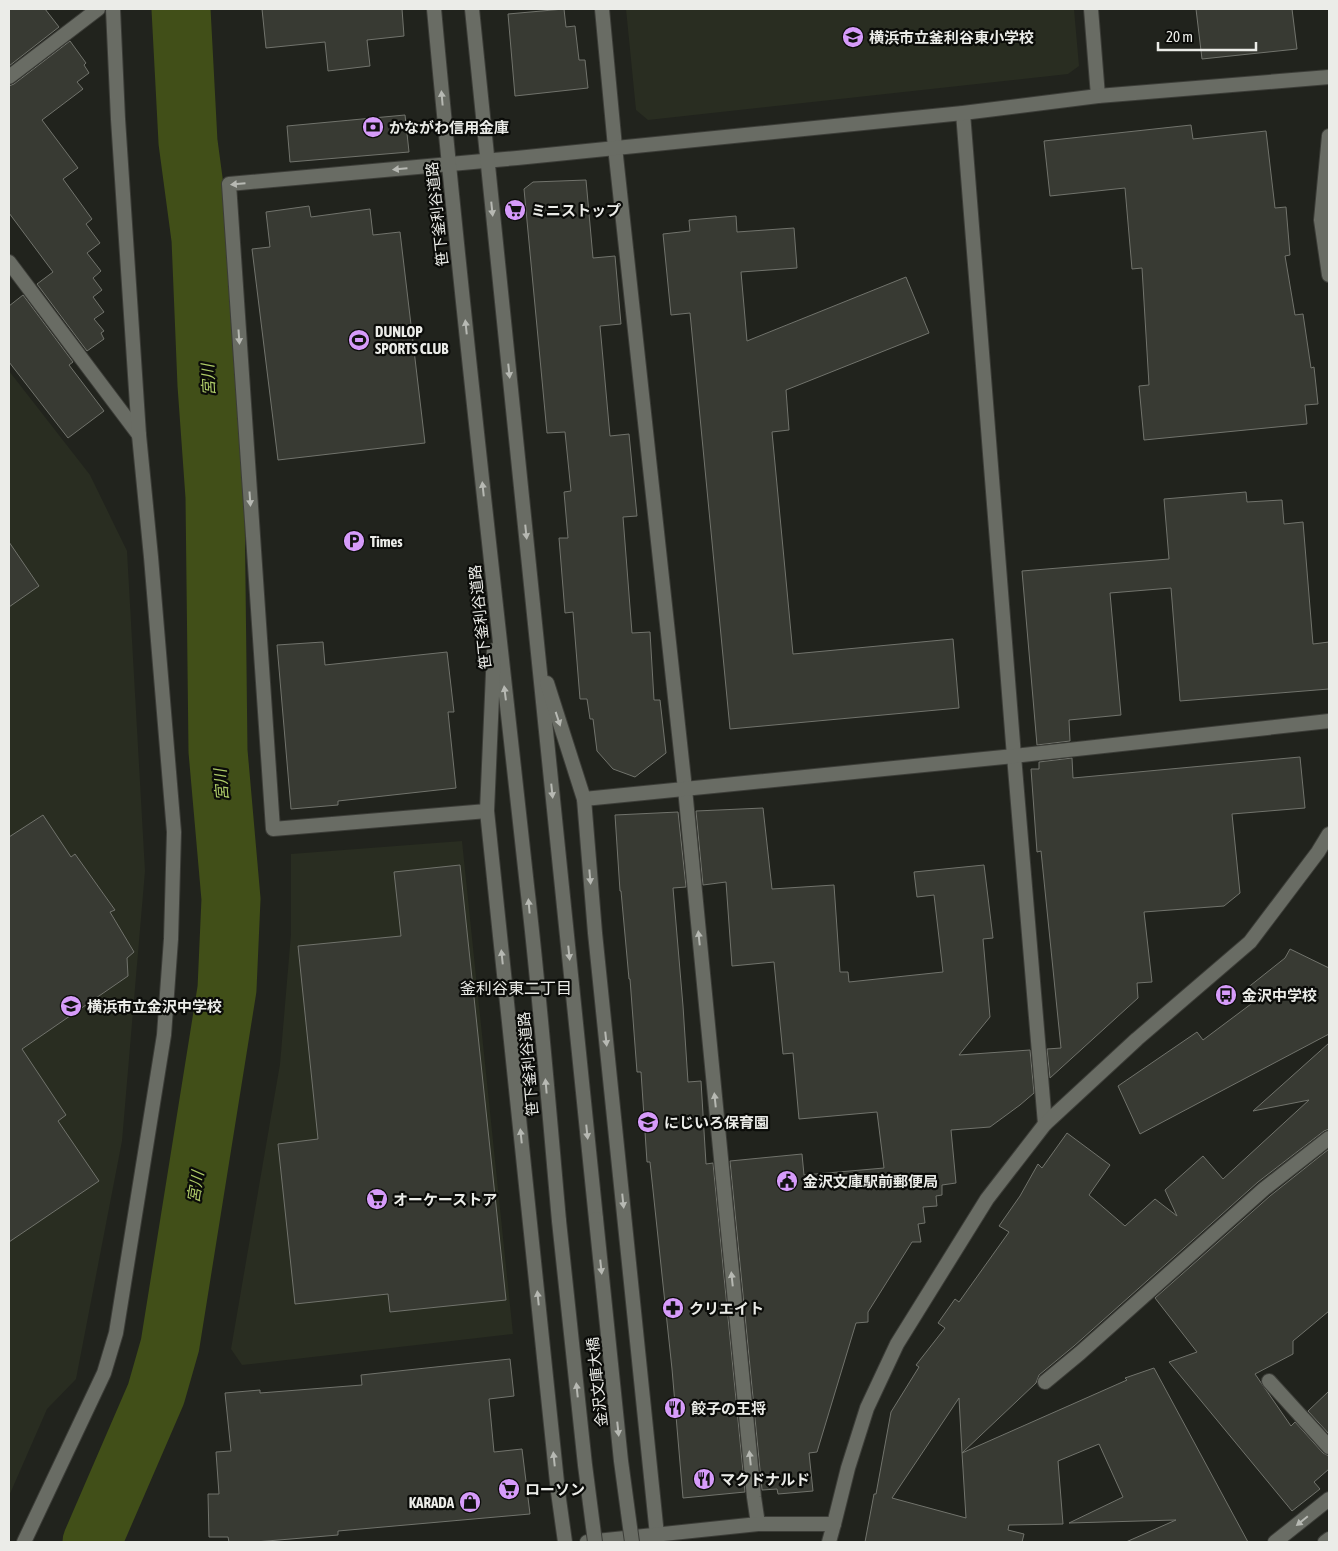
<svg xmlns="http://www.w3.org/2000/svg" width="1338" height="1551" viewBox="0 0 1338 1551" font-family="'Asap Condensed','Noto Sans JP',sans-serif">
<rect width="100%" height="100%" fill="#21231d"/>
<g fill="#292d21">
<path d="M626,9H1074L1079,66L1068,74L648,120L636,110Z"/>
<path d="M9,371L90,475L127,551L145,871L122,1141L76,1379L47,1409L9,1496Z"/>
<path d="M462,841L513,1334L242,1365L231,1349L280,1064L291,934V854Z"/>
</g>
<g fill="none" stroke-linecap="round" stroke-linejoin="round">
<path stroke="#414f18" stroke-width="59" d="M92,1542L156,1394L170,1345L227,989L231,899L218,751L215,497L207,385L201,239L188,142L181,9"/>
</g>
<g fill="#383a33" stroke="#71736c">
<path d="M9,9H45L59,27L9,66Z"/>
<path d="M262,9H402L404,36L367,40L370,66L328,71L325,42L266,48Z"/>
<path d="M564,9L566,27L575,26L579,60H585L588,88L515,96L508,14Z"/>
<path d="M1196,9H1292L1297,49L1202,59Z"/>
<path d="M70,41L86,63L84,65L89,73L77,82L83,89L42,120L78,168L63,179L92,219L86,224L100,243L87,253L101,271L93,278L102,290L93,297L104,312L94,319L104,331L101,333L104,339L87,351L37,284L53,272L9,213V86L14,84Z"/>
<path d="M405,115L409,152L290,162L287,126Z"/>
<path d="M1191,125L1193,139L1266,131L1275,208L1286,207L1290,255L1285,256L1295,315L1303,314L1311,368L1314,367L1318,404L1305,405L1307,424L1144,440L1139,386L1149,385L1142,268L1132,269L1125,188L1050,196L1044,141Z"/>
<path d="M586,180L593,258L615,256L621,324L600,326L610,436L629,434L637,516L623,517L632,633L650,632L654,700H660L666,753L635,777L613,769L597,751L593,719H590L587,699H580L573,612L565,613L559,538H568L564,492L571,491L565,432L547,433L524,189L533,182Z"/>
<path d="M309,206L311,217L370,209L373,235L400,232L425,443L278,460L252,249L270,247L266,212Z"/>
<path d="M736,216L737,232L794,228L797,268L741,272L747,341L906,277L929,333L786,390L789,430L772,432L793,654L953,639L959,708L730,729L690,313L671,315L663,234L690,231L689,220Z"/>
<path d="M23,295L73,362L69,365L104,411L68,438L9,362V306Z"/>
<path d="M1246,492L1247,502L1282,500L1284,524L1303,522L1313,644L1329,642V689L1180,701L1171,588L1110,593L1121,715L1069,720L1070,741L1037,745L1022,571L1169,559L1164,499Z"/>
<path d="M9,542L39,586L9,607Z"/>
<path d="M323,642L325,665L447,652L454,712H448L456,788L338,801V805L291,809L277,645Z"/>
<path d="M1300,757L1305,808L1232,814L1240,893L1224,906L1144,912L1152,982L1137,983L1138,998L1050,1078L1047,1049L1061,1048L1041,851L1037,852L1031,769H1039V762L1072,758L1073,778Z"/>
<path d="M763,808L772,889L834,885L840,972H848L849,982L943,972L934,895L917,897L914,872L984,865L993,938L983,939L990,1017L959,1055L1030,1050L1034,1093L1020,1105L990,1127L951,1130L956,1183L942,1185V1195L936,1196L937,1206L923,1207L925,1223L918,1224L921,1242H912L868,1312V1322L856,1323L817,1452L809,1453L813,1491L778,1494L777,1489L762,1490L730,1161L802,1154L804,1175L884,1168L877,1112L799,1119L793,1053L783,1054L774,962L732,966L726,882L703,885L696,811Z"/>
<path d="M678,812L686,887L673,888L683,1006L688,1082L701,1081L706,1164L713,1163L745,1492L683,1498L672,1369L650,1162H647L641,1072H637L630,979H629L621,891H620L615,815Z"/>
<path d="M43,815L71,857L75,854L115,910L110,912L134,952L127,958L128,976L22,1049L66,1115L58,1121L99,1181L9,1242V837Z"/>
<path d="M460,865L506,1300L390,1312L388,1294L295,1304L278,1144L318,1139L298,946L401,936L394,872Z"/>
<path d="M1290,949L1329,968V1034L1140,1134L1118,1086L1197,1032L1203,1040L1255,1001L1246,989L1285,958Z"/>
<path d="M1329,1043V1129L1324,1131L1258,1182L1074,1346L1039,1375L1036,1383L962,1453L959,1398L892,1498L966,1518L962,1453L1127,1380L1125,1378L1154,1368L1248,1542H1126L1176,1520L1069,1523L1123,1497L1099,1444L1058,1461L1063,1524L1009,1525L1008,1530L1024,1534L1022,1542H865L874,1494H876L891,1412L919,1367L916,1365L945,1328L938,1323L955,1299L959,1302L1009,1232L999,1226L1020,1196L1038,1164L1042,1168L1067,1133L1110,1165L1089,1195L1125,1226L1155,1199L1177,1216L1165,1190L1203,1156L1223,1179L1309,1100L1253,1111Z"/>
<path d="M1329,1149V1311L1293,1341V1354L1255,1374L1291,1426L1295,1422L1323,1453L1329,1456V1469L1314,1482L1320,1489L1292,1511L1169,1362L1197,1352L1155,1298L1270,1196Z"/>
<path d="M510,1359L514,1396L489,1399L494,1452L522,1449L530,1514L338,1531V1535L255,1542H229L228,1537H209L208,1494H219L216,1452L231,1451L225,1393L260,1390V1393L362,1385L361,1375Z"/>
<path d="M1329,1391V1434L1308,1411Z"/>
</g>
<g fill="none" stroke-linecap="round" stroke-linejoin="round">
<g stroke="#3c3d38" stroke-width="16">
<path id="pedestrian" d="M1325,1542L1329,1539"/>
</g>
<g stroke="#3c3d38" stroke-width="16">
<g id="minor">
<path d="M602,9L615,147L685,789L754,1497L758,1524"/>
<path d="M1091,9L1098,96"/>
<path d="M9,77L98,9"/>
<path d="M963,113L1014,756L1045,1124"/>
<path d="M9,262L139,435"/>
<path d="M584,799L1014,756L1329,721"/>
<path d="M487,811L273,829L229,184L517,158L963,113L1098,96L1329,77"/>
<path d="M1269,1381L1329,1447"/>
<path d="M1045,1382L1080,1353L1264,1189L1329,1138"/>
<path d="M829,1542L834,1524"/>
<path d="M1275,1542L1329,1499"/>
</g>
</g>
<g stroke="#3c3d38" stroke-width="16">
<g id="tertiary">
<path d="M434,9C461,302 495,594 527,886C540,997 549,1109 559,1221"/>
<path d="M472,9L596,1219"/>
<path d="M1329,136L1321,220L1329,275"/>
<path d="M494,650L487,811L558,1492L565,1542"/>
<path d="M547,683L584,799L595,933L657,1535"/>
<path d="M24,1542L104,1373L116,1333L164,1035L171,939L174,832L151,557L139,435L118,119L113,9"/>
<path d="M587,1542L758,1524H834L848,1468L867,1408L897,1344L987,1199L1045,1124L1137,1039L1250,942L1318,852L1329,834"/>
</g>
</g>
<use href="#pedestrian" stroke="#696c64" stroke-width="14"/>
<use href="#minor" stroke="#696c64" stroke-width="14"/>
<use href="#tertiary" stroke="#696c64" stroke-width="14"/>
<g stroke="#3c3d38" stroke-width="16" stroke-linecap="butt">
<g id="tertiary-bridge">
<path d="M596,1219L621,1461L632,1542"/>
<path d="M559,1221L585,1465L595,1542"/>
</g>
</g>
<use href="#tertiary-bridge" stroke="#696c64" stroke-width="14"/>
</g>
<defs><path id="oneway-solid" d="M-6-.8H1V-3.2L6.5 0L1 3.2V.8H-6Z" transform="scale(1.25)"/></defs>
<g fill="#b7b9b3">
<use href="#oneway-solid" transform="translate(442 98) rotate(-95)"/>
<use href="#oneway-solid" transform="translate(400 169) rotate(175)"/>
<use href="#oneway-solid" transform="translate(238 184) rotate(175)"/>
<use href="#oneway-solid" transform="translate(492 209) rotate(84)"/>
<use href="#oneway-solid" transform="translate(466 327) rotate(-96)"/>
<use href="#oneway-solid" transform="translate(239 337) rotate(86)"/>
<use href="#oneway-solid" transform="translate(509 371) rotate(84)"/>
<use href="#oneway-solid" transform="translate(483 489) rotate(-96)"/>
<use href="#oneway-solid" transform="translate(250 499) rotate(86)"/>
<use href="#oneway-solid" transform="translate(526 532) rotate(84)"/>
<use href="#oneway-solid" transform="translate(505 693) rotate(-97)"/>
<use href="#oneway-solid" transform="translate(558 719) rotate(72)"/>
<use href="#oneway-solid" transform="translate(552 791) rotate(84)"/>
<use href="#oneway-solid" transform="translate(590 877) rotate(85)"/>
<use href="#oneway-solid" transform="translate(529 906) rotate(-95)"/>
<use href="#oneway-solid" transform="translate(699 938) rotate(-96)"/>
<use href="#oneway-solid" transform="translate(569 953) rotate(84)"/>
<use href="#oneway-solid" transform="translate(502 957) rotate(-96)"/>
<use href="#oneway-solid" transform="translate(606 1039) rotate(84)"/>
<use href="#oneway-solid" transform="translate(546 1086) rotate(-95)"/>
<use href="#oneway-solid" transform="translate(715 1100) rotate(-96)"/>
<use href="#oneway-solid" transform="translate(587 1132) rotate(84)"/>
<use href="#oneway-solid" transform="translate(521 1136) rotate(-96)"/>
<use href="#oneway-solid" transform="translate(623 1201) rotate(84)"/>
<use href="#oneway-solid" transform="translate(601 1267) rotate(84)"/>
<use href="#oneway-solid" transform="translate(732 1279) rotate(-96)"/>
<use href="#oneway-solid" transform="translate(538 1298) rotate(-96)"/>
<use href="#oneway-solid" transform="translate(577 1390) rotate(-96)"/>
<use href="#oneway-solid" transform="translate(618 1429) rotate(84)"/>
<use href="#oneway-solid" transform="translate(750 1458) rotate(-96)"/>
<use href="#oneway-solid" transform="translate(554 1459) rotate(-96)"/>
<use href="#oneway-solid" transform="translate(1302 1521) rotate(141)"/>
</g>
<defs>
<g id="school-disc" transform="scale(1.125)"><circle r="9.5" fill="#d69bfa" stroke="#0b0c09"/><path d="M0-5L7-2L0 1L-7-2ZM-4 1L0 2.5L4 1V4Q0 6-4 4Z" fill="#111"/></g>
<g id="bank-disc" transform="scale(1.125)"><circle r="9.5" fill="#d69bfa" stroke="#0b0c09"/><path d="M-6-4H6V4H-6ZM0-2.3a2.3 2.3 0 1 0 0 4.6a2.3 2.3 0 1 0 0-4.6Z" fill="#111"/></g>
<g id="supermarket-disc" transform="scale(1.125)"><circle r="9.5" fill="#d69bfa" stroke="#0b0c09"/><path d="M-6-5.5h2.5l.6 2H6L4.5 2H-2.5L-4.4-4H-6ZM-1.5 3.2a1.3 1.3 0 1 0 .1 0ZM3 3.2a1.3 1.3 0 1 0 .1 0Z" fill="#111"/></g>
<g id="stadium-disc" transform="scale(1.125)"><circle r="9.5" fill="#d69bfa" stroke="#0b0c09"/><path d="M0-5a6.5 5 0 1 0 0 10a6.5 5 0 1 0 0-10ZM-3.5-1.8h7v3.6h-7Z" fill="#111"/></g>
<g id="parking-disc" transform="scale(1.125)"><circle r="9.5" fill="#d69bfa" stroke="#0b0c09"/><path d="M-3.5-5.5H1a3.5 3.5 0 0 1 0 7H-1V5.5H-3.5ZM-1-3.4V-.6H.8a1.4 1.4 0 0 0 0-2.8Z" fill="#111"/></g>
<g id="bus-disc" transform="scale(1.125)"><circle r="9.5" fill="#d69bfa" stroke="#0b0c09"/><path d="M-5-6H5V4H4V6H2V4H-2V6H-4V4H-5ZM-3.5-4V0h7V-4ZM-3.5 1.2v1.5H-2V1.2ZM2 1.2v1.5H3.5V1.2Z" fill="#111"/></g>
<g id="civic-disc" transform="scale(1.125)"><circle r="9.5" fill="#d69bfa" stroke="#0b0c09"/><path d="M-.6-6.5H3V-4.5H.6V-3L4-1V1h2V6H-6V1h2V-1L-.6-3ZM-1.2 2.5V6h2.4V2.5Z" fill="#111"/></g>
<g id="pharmacy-disc" transform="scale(1.125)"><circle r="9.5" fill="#d69bfa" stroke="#0b0c09"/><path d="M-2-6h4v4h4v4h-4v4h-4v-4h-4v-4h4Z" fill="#111"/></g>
<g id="restaurant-disc" transform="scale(1.125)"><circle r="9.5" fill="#d69bfa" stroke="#0b0c09"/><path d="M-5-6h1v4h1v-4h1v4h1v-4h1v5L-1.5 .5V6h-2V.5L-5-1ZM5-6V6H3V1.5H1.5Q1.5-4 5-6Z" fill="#111"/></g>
<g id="shop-disc" transform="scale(1.125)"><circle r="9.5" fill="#d69bfa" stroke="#0b0c09"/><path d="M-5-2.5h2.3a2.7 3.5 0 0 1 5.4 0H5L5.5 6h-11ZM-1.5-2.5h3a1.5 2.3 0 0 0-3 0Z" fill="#111"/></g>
</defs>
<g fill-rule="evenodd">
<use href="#school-disc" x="853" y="37"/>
<use href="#bank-disc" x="373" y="127"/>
<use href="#supermarket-disc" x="515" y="210"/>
<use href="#stadium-disc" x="359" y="340"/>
<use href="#parking-disc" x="354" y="541"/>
<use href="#bus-disc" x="1226" y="995"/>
<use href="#school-disc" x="71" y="1006"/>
<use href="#school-disc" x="648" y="1122"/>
<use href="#civic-disc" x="787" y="1181"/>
<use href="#supermarket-disc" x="377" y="1199"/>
<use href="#pharmacy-disc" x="673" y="1308"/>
<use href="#restaurant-disc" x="675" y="1408"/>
<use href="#restaurant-disc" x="704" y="1479"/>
<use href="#supermarket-disc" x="509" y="1489"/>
<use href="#shop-disc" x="470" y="1502"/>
</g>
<g text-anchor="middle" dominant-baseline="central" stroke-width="4.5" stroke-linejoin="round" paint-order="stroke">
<g font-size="15" font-weight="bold" fill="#ebece8" stroke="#0b0c09" text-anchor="start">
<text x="869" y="37">横浜市立釜利谷東小学校</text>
<text x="389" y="127">かながわ信用金庫</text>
<text x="531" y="210">ミニストップ</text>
<text x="375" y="331">DUNLOP<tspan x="375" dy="17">SPORTS CLUB</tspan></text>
<text x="370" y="541">Times</text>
<text x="1242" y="995">金沢中学校</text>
<text x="87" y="1006">横浜市立金沢中学校</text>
<text x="664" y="1122">にじいろ保育園</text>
<text x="803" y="1181">金沢文庫駅前郵便局</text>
<text x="393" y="1199">オーケーストア</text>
<text x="689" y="1308">クリエイト</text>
<text x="691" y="1408">餃子の王将</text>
<text x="720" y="1479">マクドナルド</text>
<text x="525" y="1489">ローソン</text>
<text x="454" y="1502" text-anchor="end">KARADA</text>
</g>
<g font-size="15" fill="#ebece8" stroke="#0b0c09">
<text transform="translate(437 214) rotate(-96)">笹下釜利谷道路</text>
<text transform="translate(480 617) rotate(-96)">笹下釜利谷道路</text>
<text transform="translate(528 1064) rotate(-95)">笹下釜利谷道路</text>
<text transform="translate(597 1382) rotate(-96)">金沢文庫大橋</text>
</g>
<g font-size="16" font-style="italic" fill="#afcc68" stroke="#0b0c09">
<text transform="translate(208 380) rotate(-93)">宮川</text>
<text transform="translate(221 785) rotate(-95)">宮川</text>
<text transform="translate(195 1187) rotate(-81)">宮川</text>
</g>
<g font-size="16" fill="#ebece8" stroke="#0b0c09">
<text x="516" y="988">釜利谷東二丁目</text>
</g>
</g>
<rect width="1338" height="1551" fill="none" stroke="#ebece8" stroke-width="20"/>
<path d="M1158 42v8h98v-8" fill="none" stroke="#ebece8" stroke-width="2.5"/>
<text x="1166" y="42" font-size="15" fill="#ebece8" stroke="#0b0c09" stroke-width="4" paint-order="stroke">20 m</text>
</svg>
